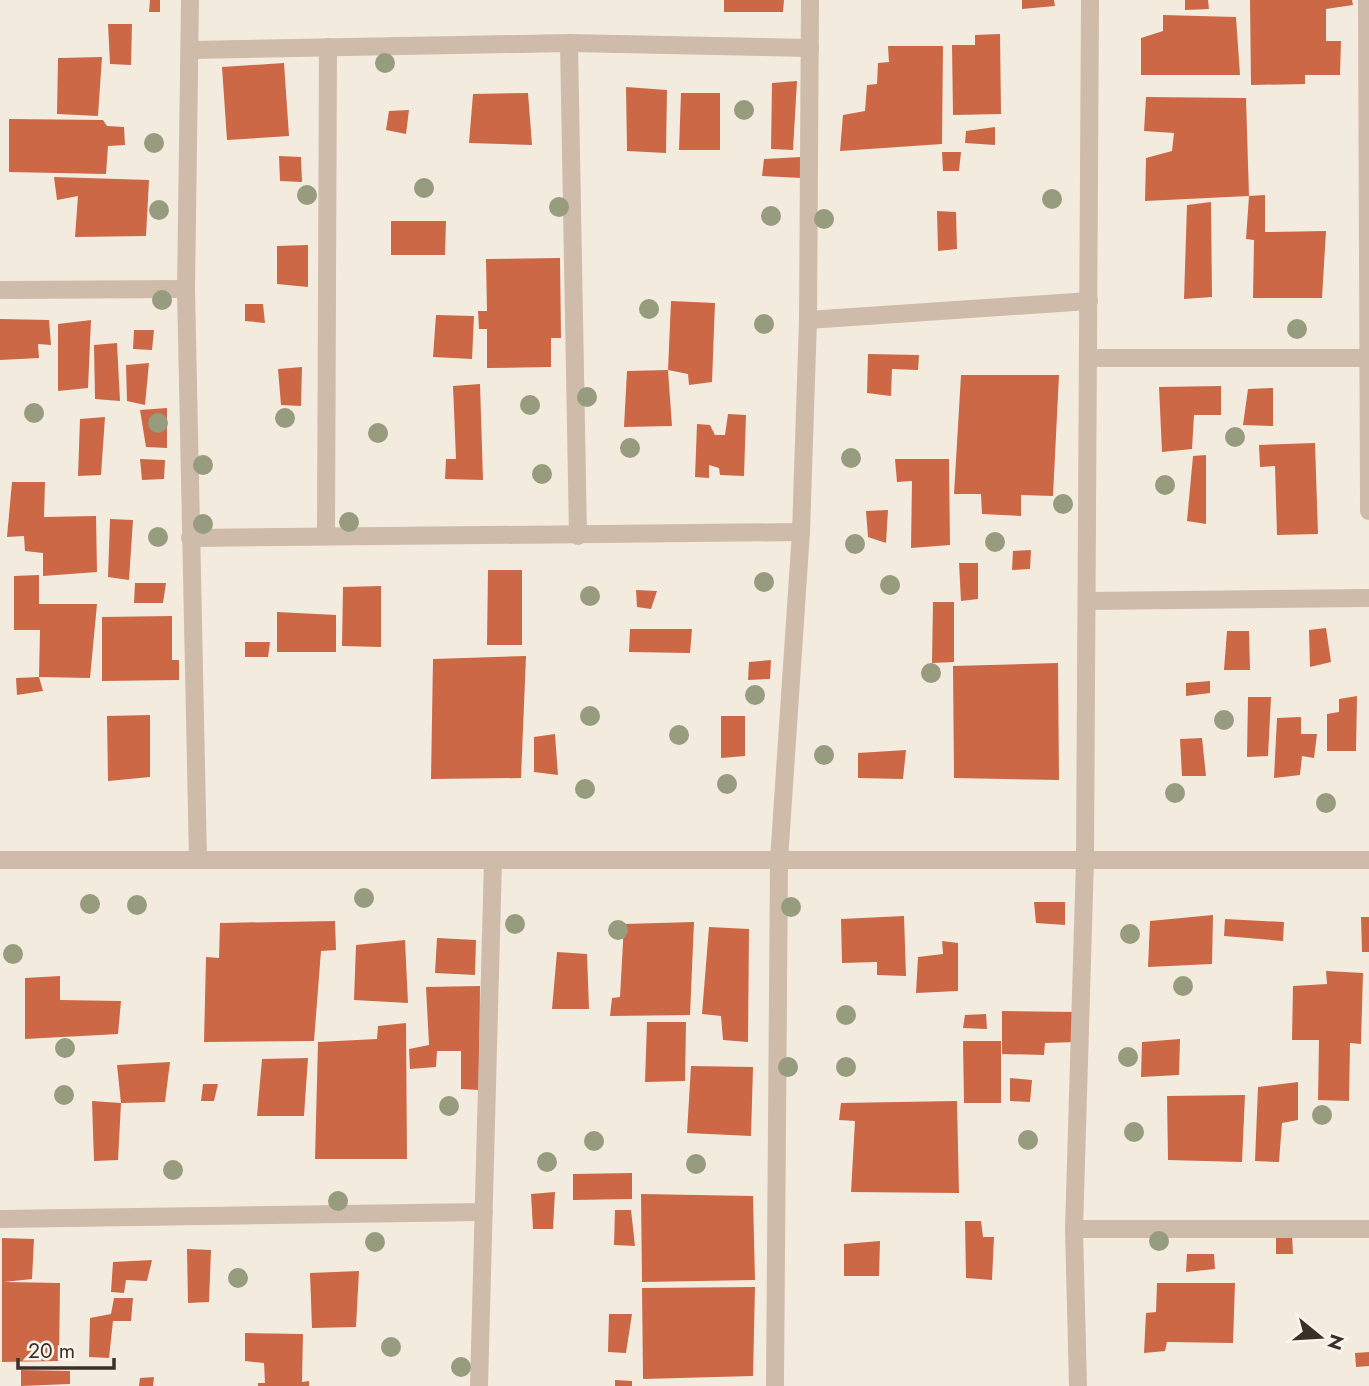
<svg xmlns="http://www.w3.org/2000/svg" width="1369" height="1386" viewBox="0 0 1369 1386" font-family="Jost,sans-serif">
<rect width="100%" height="100%" fill="#f4ebdf"/>
<g fill="#cc6846">
<path d="M150,0H160V12H149Z"/>
<path d="M724,0H784L783,12H724Z"/>
<path d="M1022,0H1054L1055,6L1022,9Z"/>
<path d="M1185,0H1208L1209,9L1185,10Z"/>
<path d="M1250,0H1352L1353,5L1326,9V41H1341L1340,75H1305V84L1251,85Z"/>
<path d="M1163,15L1236,17L1240,75H1141V38L1163,31Z"/>
<path d="M108,24H132L131,65L110,64Z"/>
<path d="M1000,34L1001,114L953,115L952,45H975V35Z"/>
<path d="M888,46H943L942,144L840,151L843,115L865,111L867,85L877,84L878,63L889,62Z"/>
<path d="M102,57L98,116L57,114L58,58Z"/>
<path d="M284,63L289,136L227,140L222,67Z"/>
<path d="M797,81L793,150L771,149L772,83Z"/>
<path d="M626,87L667,90L666,153L627,151Z"/>
<path d="M528,93L532,145L469,143L473,94Z"/>
<path d="M681,93H720V150H679Z"/>
<path d="M1146,97L1246,98L1249,196L1145,201L1146,158L1172,151L1174,133L1144,131Z"/>
<path d="M409,110L406,134L386,130L389,111Z"/>
<path d="M9,119L103,120L107,126L124,127L125,145L108,146L106,174L9,172Z"/>
<path d="M995,127V145L965,143L966,131Z"/>
<path d="M942,152H961L959,171H943Z"/>
<path d="M279,156L301,157L302,182L280,181Z"/>
<path d="M801,157V178L762,176L764,159Z"/>
<path d="M54,177L149,180L146,236L75,237L78,196L57,200Z"/>
<path d="M1265,195V232L1326,231L1322,298H1253L1254,240L1246,239L1249,196Z"/>
<path d="M1211,202L1212,297L1184,299L1187,205Z"/>
<path d="M937,211L956,212L957,249L938,251Z"/>
<path d="M391,221H446L445,255H391Z"/>
<path d="M308,245V287L277,284V246Z"/>
<path d="M560,258L561,338H551V367L487,368V329H479L478,311H487L486,259Z"/>
<path d="M671,301L715,303L712,382L689,385L688,374L668,370L672,426L624,427L627,371L668,370Z"/>
<path d="M245,304H263L265,323L245,321Z"/>
<path d="M436,315L474,316L472,359L433,357Z"/>
<path d="M0,319L49,320L51,345L38,344L39,358L0,360Z"/>
<path d="M91,320L88,388L58,391V324Z"/>
<path d="M134,330H154L152,350L133,349Z"/>
<path d="M117,343L120,401L95,399L94,345Z"/>
<path d="M868,354L919,355L918,370L892,369L891,396L867,393Z"/>
<path d="M149,363L145,405L127,401L126,365Z"/>
<path d="M302,367L301,406L281,405L278,369Z"/>
<path d="M961,375H1059L1053,496L1021,495V516L982,514L981,494H954Z"/>
<path d="M480,384L483,480L445,479L446,459H456L453,386Z"/>
<path d="M1221,386V415H1194L1192,449L1162,452L1159,387Z"/>
<path d="M1273,388V426L1243,425L1248,389Z"/>
<path d="M167,408V448L146,447L140,410Z"/>
<path d="M728,414L746,415L744,476L720,475L719,468L709,465V478L695,477L697,424L710,425L715,435H725Z"/>
<path d="M105,417L101,475L78,476L80,419Z"/>
<path d="M1315,443L1318,534L1277,535L1275,466L1260,467L1259,445Z"/>
<path d="M1206,455V524L1187,521L1193,456Z"/>
<path d="M140,459L165,460L164,479L142,480Z"/>
<path d="M895,459H949L950,545L911,548L912,481L897,482Z"/>
<path d="M12,482H45L44,517L96,516L97,572L43,576V553L25,551L24,536L7,537Z"/>
<path d="M888,510L886,543L868,537L866,511Z"/>
<path d="M110,519L133,520L129,580L108,577Z"/>
<path d="M1031,550L1030,569L1012,570L1013,551Z"/>
<path d="M959,563H978V599L961,601Z"/>
<path d="M488,570H522V645H487Z"/>
<path d="M39,575V604H97L90,678L39,677L40,630H14V576Z"/>
<path d="M135,583H166L163,603H134Z"/>
<path d="M381,586V647L342,646L343,587Z"/>
<path d="M636,590L657,591L651,609L637,607Z"/>
<path d="M933,602H954V662L932,663Z"/>
<path d="M277,612L336,615V652H277Z"/>
<path d="M172,616V660H179V680L102,681V617Z"/>
<path d="M1326,628L1331,662L1310,667L1309,630Z"/>
<path d="M630,629H692L690,653L629,652Z"/>
<path d="M1227,631H1249L1250,670H1224Z"/>
<path d="M245,642H270L268,657H245Z"/>
<path d="M526,656L521,778L431,779L433,659Z"/>
<path d="M771,660L770,679L748,680L749,662Z"/>
<path d="M1058,663L1059,780L954,778L953,666Z"/>
<path d="M39,677L43,691L17,695L16,678Z"/>
<path d="M1210,681V693L1186,696V683Z"/>
<path d="M1357,696L1356,751H1327V714L1339,712V699Z"/>
<path d="M1248,697H1271L1268,756L1247,757Z"/>
<path d="M150,715V777L108,781L107,716Z"/>
<path d="M721,716H745V756L721,758Z"/>
<path d="M1301,717V734H1317L1314,758L1302,756L1300,775L1274,778L1277,718Z"/>
<path d="M555,734L558,775L534,772V737Z"/>
<path d="M1202,738L1206,776H1182L1180,739Z"/>
<path d="M906,750L903,779L858,778V753Z"/>
<path d="M1034,902H1065V925L1036,923Z"/>
<path d="M1213,915L1212,964L1148,967L1150,921Z"/>
<path d="M904,916L906,976L877,975V962L842,963L841,919Z"/>
<path d="M1361,917H1369V952H1362Z"/>
<path d="M1225,919L1284,922L1283,941L1224,936Z"/>
<path d="M335,921L336,950L321,951L314,1041L204,1042L206,957L219,958L220,923Z"/>
<path d="M694,922L690,1015L610,1016L612,998L620,997L624,924Z"/>
<path d="M709,927L749,929L748,1042L723,1040L721,1016L702,1014Z"/>
<path d="M437,938L476,940L475,975L435,973Z"/>
<path d="M405,940L408,1003L354,1000L356,945Z"/>
<path d="M942,941L958,943V991L916,993L918,957L943,954Z"/>
<path d="M557,952L587,954L589,1009H552Z"/>
<path d="M1326,971L1363,973L1361,1044L1350,1043L1349,1101L1318,1100L1319,1040H1292L1293,986L1327,984Z"/>
<path d="M60,976V1000L121,1001L118,1034L25,1039V978Z"/>
<path d="M480,986L479,1090L461,1089V1051H437L436,1067L410,1069L409,1049L429,1045L426,987Z"/>
<path d="M1002,1011L1078,1012L1077,1042L1045,1043L1044,1055L1002,1054Z"/>
<path d="M986,1014L987,1029L963,1028L965,1015Z"/>
<path d="M647,1022H686L685,1081L645,1082Z"/>
<path d="M406,1023L407,1159H315L318,1042L377,1039L378,1026Z"/>
<path d="M1180,1039L1179,1075L1141,1077L1142,1042Z"/>
<path d="M963,1041H1001V1103H964Z"/>
<path d="M308,1058L304,1116H257L262,1059Z"/>
<path d="M170,1062L165,1102L121,1103L117,1065Z"/>
<path d="M691,1066L753,1067L751,1136L687,1133Z"/>
<path d="M1010,1078L1032,1080L1030,1102L1010,1101Z"/>
<path d="M1298,1082V1120L1282,1123L1279,1162L1255,1161L1258,1087Z"/>
<path d="M203,1084H218L214,1101H201Z"/>
<path d="M1245,1095L1242,1162L1168,1160L1167,1096Z"/>
<path d="M92,1101L121,1103L118,1160L94,1161Z"/>
<path d="M957,1101L959,1193L851,1192L855,1121L839,1120L841,1103Z"/>
<path d="M632,1173V1199L573,1200V1174Z"/>
<path d="M555,1192L553,1229H533L531,1194Z"/>
<path d="M641,1194L753,1196L755,1280L642,1282Z"/>
<path d="M615,1210H631L635,1246L614,1245Z"/>
<path d="M965,1221H981L983,1237H994L992,1280L966,1278Z"/>
<path d="M1292,1235L1293,1254H1276V1236Z"/>
<path d="M2,1238L34,1239L32,1279L4,1282L60,1283L59,1361L2,1362Z"/>
<path d="M880,1241L879,1276H844V1244Z"/>
<path d="M187,1249L211,1250L209,1302L188,1303Z"/>
<path d="M1187,1254H1214L1215,1269L1186,1272Z"/>
<path d="M152,1260L147,1281L126,1280L124,1293L111,1292L113,1262Z"/>
<path d="M359,1271L356,1327L312,1328L310,1273Z"/>
<path d="M1157,1283H1235L1233,1343L1167,1342L1165,1351L1144,1353L1146,1313L1156,1312Z"/>
<path d="M755,1287L753,1376L643,1379L642,1288Z"/>
<path d="M114,1298H133L131,1321H113L109,1358L89,1357L90,1318L111,1314Z"/>
<path d="M609,1314H632L626,1353L608,1352Z"/>
<path d="M245,1333L303,1334L302,1382L309,1381V1386H258V1383H265L264,1363L245,1361Z"/>
<path d="M1369,1352V1366L1356,1367L1355,1353Z"/>
<path d="M21,1370L70,1371V1384L21,1386Z"/>
<path d="M154,1377L153,1386H139L140,1378Z"/>
<path d="M615,1380L632,1381V1386H615Z"/>
</g>
<g fill="none" stroke-linecap="round" stroke-linejoin="round">
<g stroke="#cebbaa" stroke-width="18">
<path d="M190,0L186,289L198,860"/>
<path d="M1367,0L1369,511"/>
<path d="M569,43L578,536"/>
<path d="M191,50L569,43L810,48"/>
<path d="M0,290L186,289"/>
<path d="M808,320L1089,301"/>
<path d="M1088,358H1369"/>
<path d="M326,535L328,47"/>
<path d="M190,538L801,532"/>
<path d="M1087,601L1369,598"/>
<path d="M0,1219L484,1212"/>
<path d="M1074,1229H1369"/>
<path d="M479,1386L493,860"/>
<path d="M775,1386L779,860L801,532L808,320L810,0"/>
<path d="M1078,1386L1074,1229L1085,860"/>
</g>
<g stroke="#cebbaa" stroke-width="18">
<path d="M0,860H1369"/>
<path d="M1085,860L1090,0"/>
</g>
</g>
<g fill="#969c7d">
<circle cx="385" cy="63" r="10"/>
<circle cx="744" cy="110" r="10"/>
<circle cx="154" cy="143" r="10"/>
<circle cx="424" cy="188" r="10"/>
<circle cx="307" cy="195" r="10"/>
<circle cx="1052" cy="199" r="10"/>
<circle cx="559" cy="207" r="10"/>
<circle cx="159" cy="210" r="10"/>
<circle cx="771" cy="216" r="10"/>
<circle cx="824" cy="219" r="10"/>
<circle cx="162" cy="300" r="10"/>
<circle cx="649" cy="309" r="10"/>
<circle cx="764" cy="324" r="10"/>
<circle cx="1297" cy="329" r="10"/>
<circle cx="587" cy="397" r="10"/>
<circle cx="530" cy="405" r="10"/>
<circle cx="34" cy="413" r="10"/>
<circle cx="285" cy="418" r="10"/>
<circle cx="158" cy="423" r="10"/>
<circle cx="378" cy="433" r="10"/>
<circle cx="1235" cy="437" r="10"/>
<circle cx="630" cy="448" r="10"/>
<circle cx="851" cy="458" r="10"/>
<circle cx="203" cy="465" r="10"/>
<circle cx="542" cy="474" r="10"/>
<circle cx="1165" cy="485" r="10"/>
<circle cx="1063" cy="504" r="10"/>
<circle cx="349" cy="522" r="10"/>
<circle cx="203" cy="524" r="10"/>
<circle cx="158" cy="537" r="10"/>
<circle cx="995" cy="542" r="10"/>
<circle cx="855" cy="544" r="10"/>
<circle cx="764" cy="582" r="10"/>
<circle cx="890" cy="585" r="10"/>
<circle cx="590" cy="596" r="10"/>
<circle cx="931" cy="673" r="10"/>
<circle cx="755" cy="695" r="10"/>
<circle cx="590" cy="716" r="10"/>
<circle cx="1224" cy="720" r="10"/>
<circle cx="679" cy="735" r="10"/>
<circle cx="824" cy="755" r="10"/>
<circle cx="727" cy="784" r="10"/>
<circle cx="585" cy="789" r="10"/>
<circle cx="1175" cy="793" r="10"/>
<circle cx="1326" cy="803" r="10"/>
<circle cx="364" cy="898" r="10"/>
<circle cx="90" cy="904" r="10"/>
<circle cx="137" cy="905" r="10"/>
<circle cx="791" cy="907" r="10"/>
<circle cx="515" cy="924" r="10"/>
<circle cx="618" cy="930" r="10"/>
<circle cx="1130" cy="934" r="10"/>
<circle cx="13" cy="954" r="10"/>
<circle cx="1183" cy="986" r="10"/>
<circle cx="846" cy="1015" r="10"/>
<circle cx="65" cy="1048" r="10"/>
<circle cx="1128" cy="1057" r="10"/>
<circle cx="788" cy="1067" r="10"/>
<circle cx="846" cy="1067" r="10"/>
<circle cx="64" cy="1095" r="10"/>
<circle cx="449" cy="1106" r="10"/>
<circle cx="1322" cy="1115" r="10"/>
<circle cx="1134" cy="1132" r="10"/>
<circle cx="1028" cy="1140" r="10"/>
<circle cx="594" cy="1141" r="10"/>
<circle cx="547" cy="1162" r="10"/>
<circle cx="696" cy="1164" r="10"/>
<circle cx="173" cy="1170" r="10"/>
<circle cx="338" cy="1201" r="10"/>
<circle cx="1159" cy="1241" r="10"/>
<circle cx="375" cy="1242" r="10"/>
<circle cx="238" cy="1278" r="10"/>
<circle cx="391" cy="1347" r="10"/>
<circle cx="461" cy="1367" r="10"/>
</g>
<g transform="translate(1320 1337) rotate(108)" stroke="#fbf5ed" stroke-width="5" paint-order="stroke">
<path d="M0-5L12 26L0 18L-12 26Z" fill="#3b2f2a"/>
<text y="-10" font-size="19" font-weight="bold" text-anchor="middle" fill="#3b2f2a">N</text>
</g>
<path d="M18 1358v10h96v-10" fill="none" stroke="#3b2f2a" stroke-width="3.5"/>
<text x="28" y="1358" font-size="21" fill="#3b2f2a" stroke="#fbf5ed" stroke-width="5" paint-order="stroke">20 m</text>
</svg>
